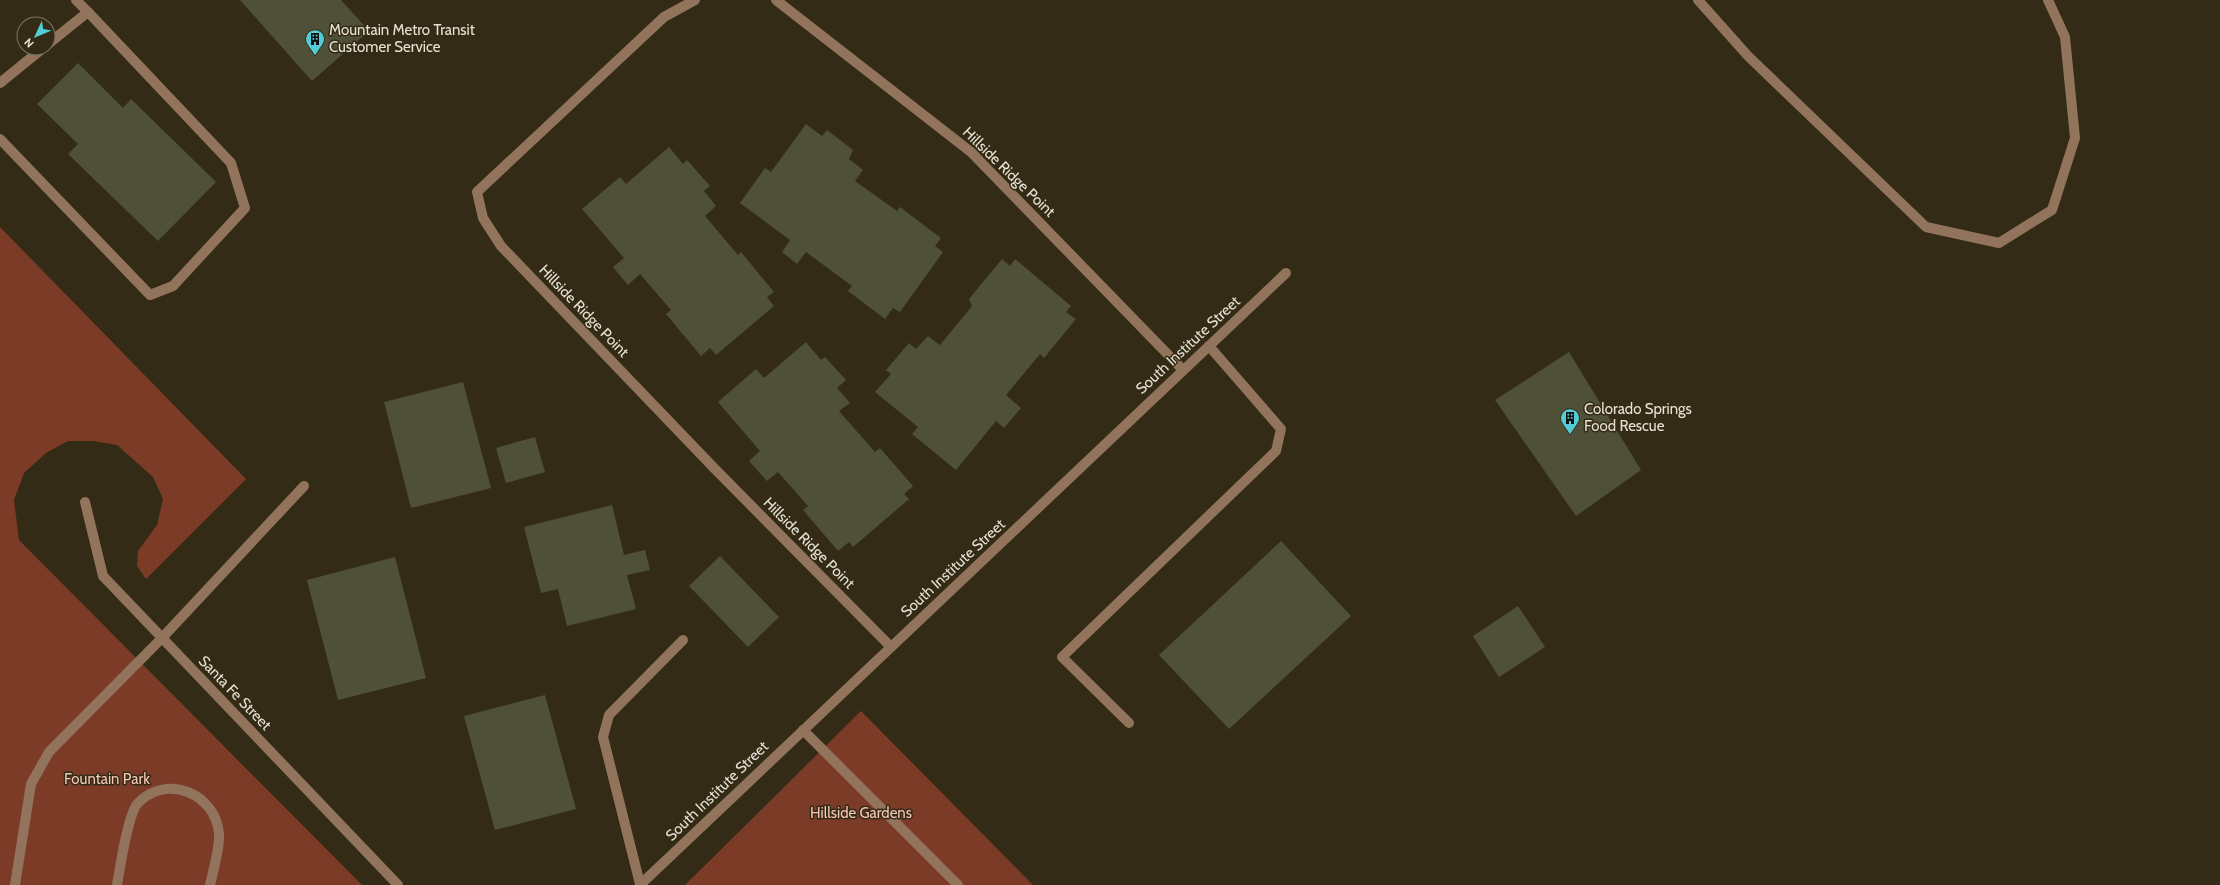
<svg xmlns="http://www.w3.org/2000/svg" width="2220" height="885" viewBox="0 0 2220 885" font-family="Cabin,sans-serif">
<rect width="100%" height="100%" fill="#342b16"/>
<g fill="#7b3b26">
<path d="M0,227L246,479L146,579L137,566L138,551L157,525L163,499L153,477L117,445L93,441H68L46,453L24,473L14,500L19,540L362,885H0Z"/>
<path d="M861,711L1033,885H685Z"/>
</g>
<g fill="#4f5038">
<path d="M240,0H341L369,31L312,81Z"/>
<path d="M78,63L123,108L131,99L216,182L158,241L68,154L78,144L37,104Z"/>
<path d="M806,124L822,136L827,130L853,150L849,159L863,170L855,181L897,211L900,207L941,238L935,246L943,252L900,312L893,308L885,319L848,291L852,286L806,252L797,264L782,252L790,240L740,203L765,168L771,172Z"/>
<path d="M669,147L683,164L687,160L710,186L704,191L716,206L705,216L738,255L741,252L774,292L767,297L774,306L716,355L710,348L701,356L666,314L671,310L640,274L628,285L613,267L624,258L582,209L620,177L626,184Z"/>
<path d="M1002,259L1010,266L1015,259L1071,306L1066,312L1076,319L1044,358L1040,354L1006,395L1021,408L1004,428L996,421L956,470L912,434L918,427L875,392L891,374L886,370L909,343L916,349L928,336L940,345L972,306L969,299Z"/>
<path d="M806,342L821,360L825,357L846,380L837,388L850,403L839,411L875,452L880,448L913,486L904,494L909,499L853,547L849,542L838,551L803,510L808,506L778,472L767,481L749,461L760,451L718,402L756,369L764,378Z"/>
<path d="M1569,352L1641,470L1576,516L1495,400Z"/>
<path d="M463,382L491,488L411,508L384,402Z"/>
<path d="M535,437L545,472L506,483L496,448Z"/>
<path d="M612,505L624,555L645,550L650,570L627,575L636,609L567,626L558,589L541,593L524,527Z"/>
<path d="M1281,541L1351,616L1229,729L1159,655Z"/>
<path d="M720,556L779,617L748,647L689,586Z"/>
<path d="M395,557L426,678L338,700L307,580Z"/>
<path d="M1518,606L1545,647L1499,677L1473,636Z"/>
<path d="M545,695L576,809L495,830L464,716Z"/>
</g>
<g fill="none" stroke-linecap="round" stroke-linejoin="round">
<g stroke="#91745b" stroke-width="10">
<path d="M695,0L664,17L477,192L483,218L501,246L714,468L891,647"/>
<path d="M776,0L971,152L1183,370"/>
<path d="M1698,0L1748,56L1926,227L1999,243L2052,210L2075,138L2065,37L2048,0"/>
<path d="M48,44L88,12L76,0"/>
<path d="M0,83L43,48"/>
<path d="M0,139L150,295L173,286L245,208L231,163L88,12"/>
<path d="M85,502L103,576L398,885"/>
<path d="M1129,723L1062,657L1276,451L1281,429L1209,346"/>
<path d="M803,730L958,885"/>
<path d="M640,884L603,737L609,715L683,640"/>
<path d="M15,885L31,784L49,752L162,638L304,486"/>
<path d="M117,885C120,868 128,813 138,803C167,773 216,794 219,834C220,848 213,871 210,885"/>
<path d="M640,885L1286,273"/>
</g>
</g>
<defs>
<g id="building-pin" transform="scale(1)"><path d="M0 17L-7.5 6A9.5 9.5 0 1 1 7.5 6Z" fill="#52ccd6" stroke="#342b16"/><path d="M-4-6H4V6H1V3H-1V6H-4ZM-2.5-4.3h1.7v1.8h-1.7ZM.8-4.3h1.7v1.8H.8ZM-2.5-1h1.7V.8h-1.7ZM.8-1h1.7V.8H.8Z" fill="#111"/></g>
</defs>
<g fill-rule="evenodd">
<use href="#building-pin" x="315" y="39"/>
<use href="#building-pin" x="1570" y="418"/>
</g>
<g text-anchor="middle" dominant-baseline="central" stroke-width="3" stroke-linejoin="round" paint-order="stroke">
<g font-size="15" fill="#e7e1d4" stroke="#342b16" text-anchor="start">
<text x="329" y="30">Mountain Metro Transit<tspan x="329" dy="17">Customer Service</tspan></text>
<text x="1584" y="409">Colorado Springs<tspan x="1584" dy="17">Food Rescue</tspan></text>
</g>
<g font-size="15" fill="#e7e1d4" stroke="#342b16">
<text transform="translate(1009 172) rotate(44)">Hillside Ridge Point</text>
<text transform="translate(584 311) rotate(46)">Hillside Ridge Point</text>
<text transform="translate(1188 345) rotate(-43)">South Institute Street</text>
<text transform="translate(809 543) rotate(45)">Hillside Ridge Point</text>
<text transform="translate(953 568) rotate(-43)">South Institute Street</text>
<text transform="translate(235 693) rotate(46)">Santa Fe Street</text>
<text transform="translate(717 791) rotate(-44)">South Institute Street</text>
</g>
<g font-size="15" fill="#f5c6b7" stroke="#342b16">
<text x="107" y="779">Fountain Park</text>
<text x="861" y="813">Hillside Gardens</text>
</g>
</g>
<g transform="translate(36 36) rotate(226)"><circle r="19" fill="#342b16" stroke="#7c7462"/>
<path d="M0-3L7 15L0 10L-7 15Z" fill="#52ccd6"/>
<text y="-6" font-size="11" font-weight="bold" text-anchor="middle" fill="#e7e1d4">N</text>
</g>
</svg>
